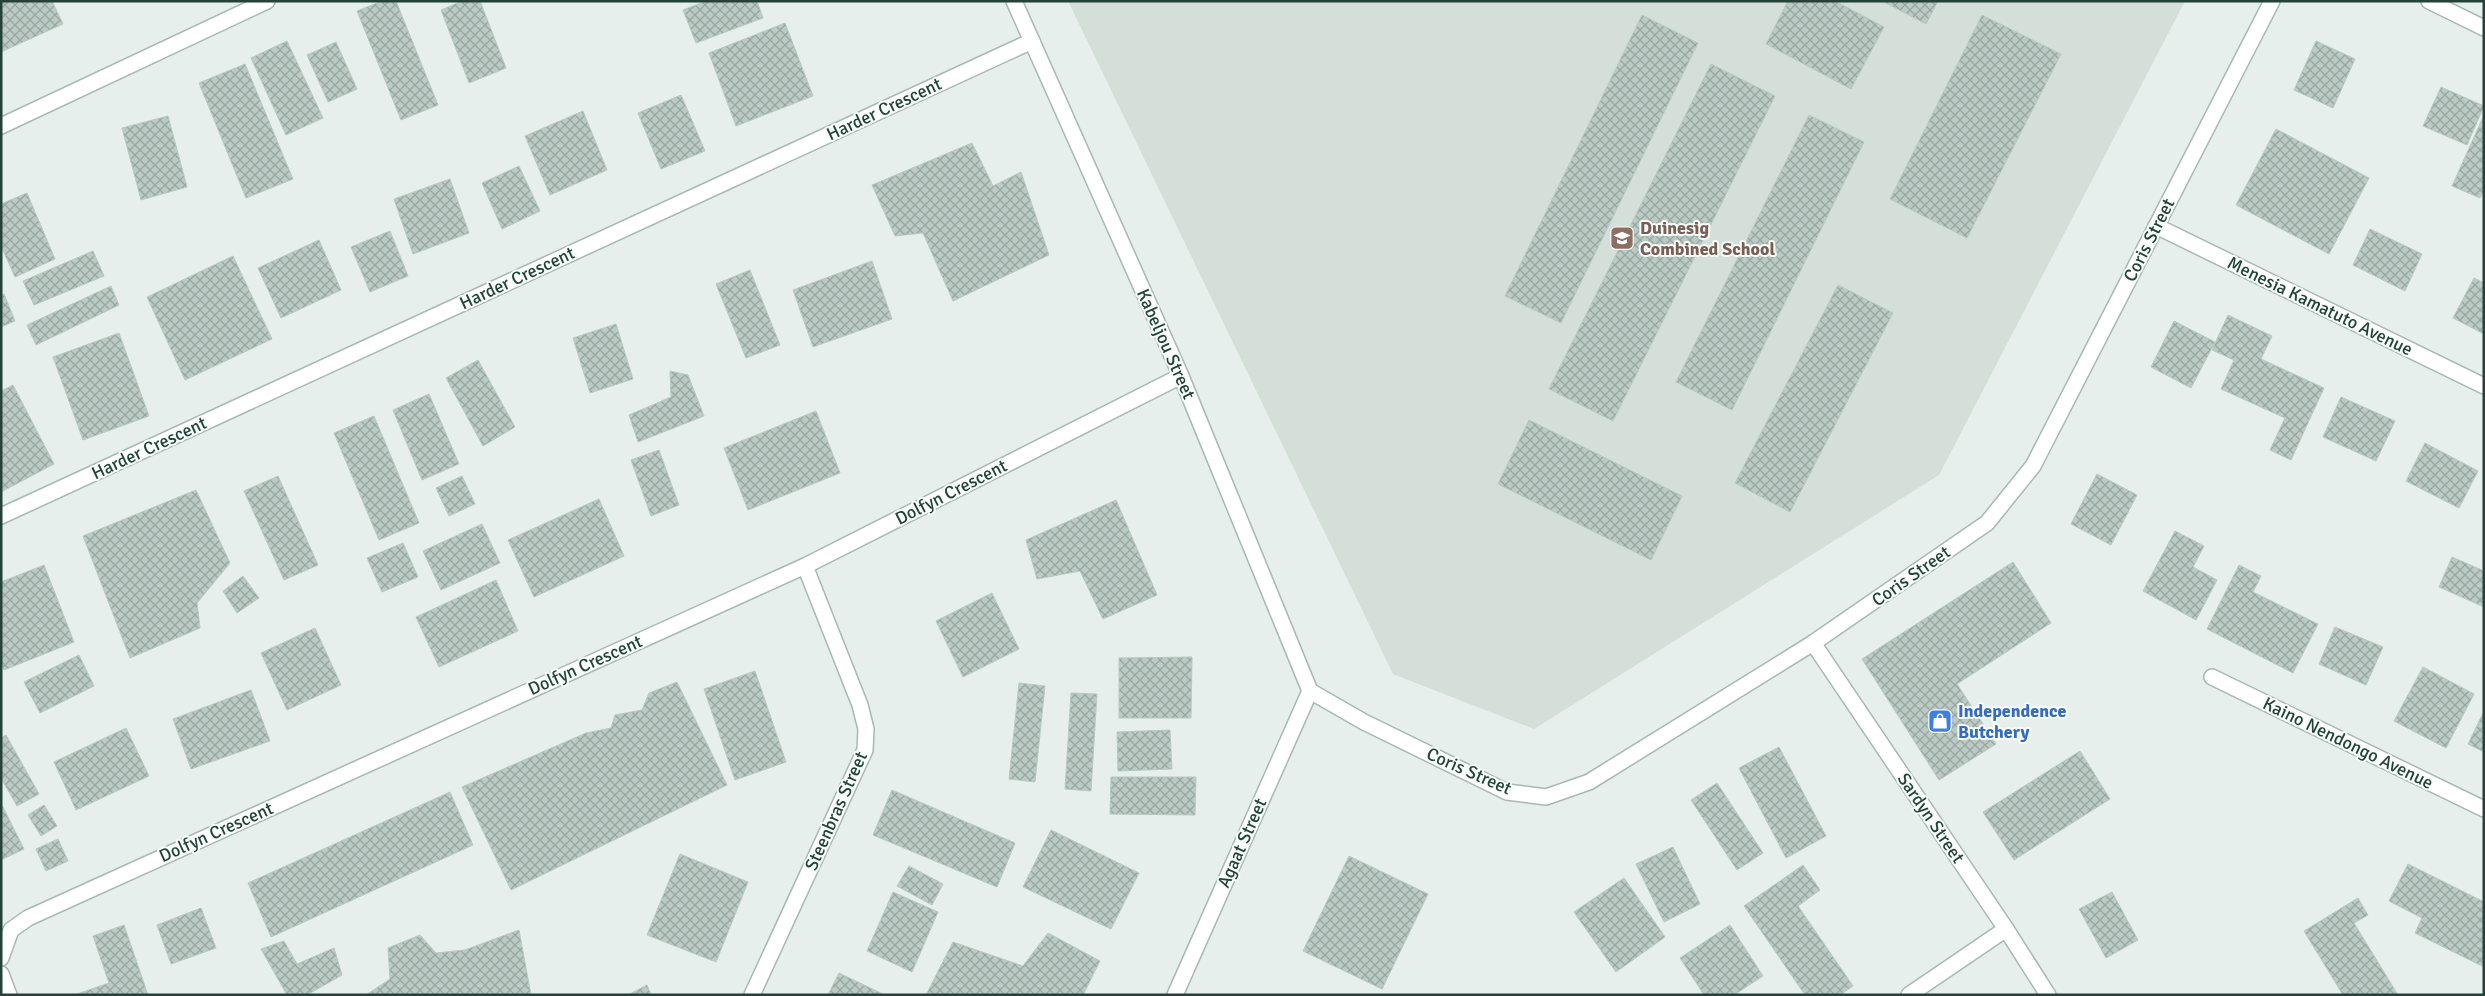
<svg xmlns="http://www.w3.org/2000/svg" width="2485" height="996" viewBox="0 0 2485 996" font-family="Signika,sans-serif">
<defs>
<pattern id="building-cross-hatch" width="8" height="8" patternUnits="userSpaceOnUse" patternTransform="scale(1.25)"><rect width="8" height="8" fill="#bbcac4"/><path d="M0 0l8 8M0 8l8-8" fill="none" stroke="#98a6a0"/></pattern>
</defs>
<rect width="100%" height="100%" fill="#e6efeb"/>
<path fill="#d4dfda" d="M1068,1H2185L1939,475L1534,729L1393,674Z"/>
<g fill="url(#building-cross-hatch)" stroke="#b8c9c2">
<path d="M1,1H52L63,24L1,52Z"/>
<path d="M382,1H396L438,105L401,120L357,11Z"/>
<path d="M462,1H480L506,68L469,83L441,10Z"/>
<path d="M706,1H757L763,18L696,43L683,10Z"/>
<path d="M1788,1H1835L1884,27L1851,89L1766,44Z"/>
<path d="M1882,1H1938L1926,24Z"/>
<path d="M1642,15L1698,43L1561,323L1505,296Z"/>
<path d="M1982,15L2061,54L1967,238L1890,199Z"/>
<path d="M785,23L813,96L736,126L709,53Z"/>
<path d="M287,41L323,118L286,135L251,58Z"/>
<path d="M2316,41L2355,59L2333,108L2294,90Z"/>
<path d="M336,42L357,89L328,102L307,55Z"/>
<path d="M245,64L293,179L246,198L199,83Z"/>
<path d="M1711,64L1775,96L1613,421L1549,389Z"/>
<path d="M2441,87L2484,106L2467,145L2423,126Z"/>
<path d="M681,95L705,151L661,169L638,113Z"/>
<path d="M583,111L607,170L550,195L525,136Z"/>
<path d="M1809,115L1864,142L1732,410L1676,382Z"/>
<path d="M2484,115V191L2480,198L2452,186Z"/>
<path d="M168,116L187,187L141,200L122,128Z"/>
<path d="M2276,129L2369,178L2329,254L2236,205Z"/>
<path d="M972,143L993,186L1021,172L1049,255L953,301L923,233L895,236L872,185Z"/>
<path d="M519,166L540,211L502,229L482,183Z"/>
<path d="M450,179L469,233L413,254L394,199Z"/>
<path d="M27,193L55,259L15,277L1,246V204Z"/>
<path d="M2370,229L2422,254L2405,291L2353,265Z"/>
<path d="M390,231L408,276L370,292L351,247Z"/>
<path d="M319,240L341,290L281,318L258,268Z"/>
<path d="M93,251L104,276L34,305L23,281Z"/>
<path d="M233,256L272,339L185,380L147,297Z"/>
<path d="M872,261L892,319L813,347L793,290Z"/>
<path d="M750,270L780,345L746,358L716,284Z"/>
<path d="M2474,278L2484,283V334L2453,318Z"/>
<path d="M1838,285L1893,313L1790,512L1735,483Z"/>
<path d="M111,286L119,305L36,345L27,325Z"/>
<path d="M4,294L15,321L1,327V295Z"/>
<path d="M2228,315L2272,336L2261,359L2324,388L2291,460L2270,450L2285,418L2221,389L2234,360L2212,350Z"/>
<path d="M2174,321L2215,342L2191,388L2151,367Z"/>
<path d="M616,324L633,379L590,393L573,338Z"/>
<path d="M119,333L149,416L83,440L53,357Z"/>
<path d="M478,360L515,427L483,446L446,378Z"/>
<path d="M670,371L688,375L704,416L638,442L629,415L671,397Z"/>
<path d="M13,385L54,464L1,492V391Z"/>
<path d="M429,394L459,464L422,480L393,410Z"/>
<path d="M2341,397L2395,421L2376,461L2323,437Z"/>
<path d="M816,411L840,473L748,510L724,448Z"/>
<path d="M374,416L419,523L379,540L334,433Z"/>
<path d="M1529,420L1682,496L1651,560L1498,484Z"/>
<path d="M2425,443L2478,471L2459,508L2406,481Z"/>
<path d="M659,450L679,505L651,516L631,460Z"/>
<path d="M2097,474L2137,495L2111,545L2071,524Z"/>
<path d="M278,476L318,565L284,580L244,491Z"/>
<path d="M462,476L475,504L449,516L436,488Z"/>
<path d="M196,490L230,563L197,603L200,628L130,658L83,536Z"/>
<path d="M599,499L624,556L534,597L508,540Z"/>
<path d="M1116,500L1157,595L1103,619L1080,571L1037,579L1026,540Z"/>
<path d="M482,524L500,563L441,590L423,551Z"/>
<path d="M2175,531L2204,546L2193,567L2217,580L2196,620L2143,591Z"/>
<path d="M403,543L418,577L382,592L367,558Z"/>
<path d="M2452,557L2484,571V607L2439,587Z"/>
<path d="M2013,562L2051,623L1957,684L1996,744L1939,780L1862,659Z"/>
<path d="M44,565L74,642L4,670L1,664V582Z"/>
<path d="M2239,565L2261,576L2253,592L2318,624L2293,673L2207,629Z"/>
<path d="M243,576L259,598L237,613L223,591Z"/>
<path d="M496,580L518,631L439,667L416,617Z"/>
<path d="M992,593L1019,649L963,677L936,621Z"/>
<path d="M2335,627L2383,647L2366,685L2319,664Z"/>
<path d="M315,628L341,685L287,710L261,653Z"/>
<path d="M79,655L94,686L40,713L24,682Z"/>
<path d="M1192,657L1191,718H1119V658Z"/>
<path d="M2423,667L2474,694L2446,748L2394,721Z"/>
<path d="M755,671L786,762L735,780L704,689Z"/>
<path d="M677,682L727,785L511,890L462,787L586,733L611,728L615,715L642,710L649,693Z"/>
<path d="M1019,683L1045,686L1035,782L1009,779Z"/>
<path d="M251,690L270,741L191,769L173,719Z"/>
<path d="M1071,693L1097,694L1091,791L1065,789Z"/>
<path d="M2484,711V752L2468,744Z"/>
<path d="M126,728L149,776L76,810L54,762Z"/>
<path d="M1170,730L1172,769L1118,771L1117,732Z"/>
<path d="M6,735L39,794L17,806L1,778V738Z"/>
<path d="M1779,747L1826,836L1786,858L1739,768Z"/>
<path d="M2080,751L2110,799L2014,860L1983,812Z"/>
<path d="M1111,777H1196L1195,815L1110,814Z"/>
<path d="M1717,783L1763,853L1737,870L1691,800Z"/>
<path d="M892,790L1015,843L997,887L873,835Z"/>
<path d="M450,792L473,845L271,937L248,883Z"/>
<path d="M1,803L24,849L1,860Z"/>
<path d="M44,805L57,826L41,836L28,815Z"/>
<path d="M1051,830L1139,873L1111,929L1023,887Z"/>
<path d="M58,839L68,861L46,871L36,849Z"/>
<path d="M1673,847L1700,904L1664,922L1636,864Z"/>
<path d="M680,854L748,882L716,962L647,935Z"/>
<path d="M1349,856L1428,894L1382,989L1303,951Z"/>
<path d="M2408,864L2484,902V967L2415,933L2422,918L2389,901Z"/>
<path d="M1803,865L1820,890L1798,906L1853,986L1840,995H1805L1744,906Z"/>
<path d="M909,866L943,884L932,905L897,886Z"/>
<path d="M1624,878L1665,937L1616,972L1574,912Z"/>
<path d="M893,892L938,912L912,972L867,951Z"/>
<path d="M2112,892L2138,940L2106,958L2079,909Z"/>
<path d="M2358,898L2368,915L2354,923L2398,995H2343L2304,931Z"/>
<path d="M201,908L216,948L171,964L157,925Z"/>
<path d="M124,925L148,995H74L109,983L93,936Z"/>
<path d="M1730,925L1763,976L1734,995H1704L1680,958Z"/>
<path d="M519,930L531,995H366L390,979L388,948L420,935L436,953L465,950Z"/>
<path d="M1048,933L1100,961L1083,995H926L953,942L1023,966Z"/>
<path d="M284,941L297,964L334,948L342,975L307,995H287L261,949Z"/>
<path d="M839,973L885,995H828Z"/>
<path d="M647,985L651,995H628Z"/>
</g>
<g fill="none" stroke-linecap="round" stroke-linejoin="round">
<g stroke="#a8b8b2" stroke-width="18">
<g id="minor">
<path d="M2429,1L2484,28"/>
<path d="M1,126L267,1"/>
<path d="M2156,226L2484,386"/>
<path d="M1,516L1032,41"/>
<path d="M1813,643L2006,929L2048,995"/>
<path d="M2212,677L2484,809"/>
<path d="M1,958L11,930L28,918L805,566L1181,376"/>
<path d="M1,974L9,995"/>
<path d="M752,995L865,750L866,729L860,705L805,566"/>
<path d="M1909,995L2006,929"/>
</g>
</g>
<g stroke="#a8b8b2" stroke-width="18">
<g id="tertiary">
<path d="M1014,1L1181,376L1310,691"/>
<path d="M1310,691L1364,722L1507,792L1546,797L1589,782L1813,643L1987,523L2033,466L2272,1"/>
<path d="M1175,995L1310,691"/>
</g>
</g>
<use href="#minor" stroke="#fff" stroke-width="15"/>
<use href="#tertiary" stroke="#fff" stroke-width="15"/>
</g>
<defs>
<g id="school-square" transform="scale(1.25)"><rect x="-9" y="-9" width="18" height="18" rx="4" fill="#8d6e63" stroke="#f7fbf9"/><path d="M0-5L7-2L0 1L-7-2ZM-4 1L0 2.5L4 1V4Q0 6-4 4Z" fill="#fff"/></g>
<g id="shop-square" transform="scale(1.25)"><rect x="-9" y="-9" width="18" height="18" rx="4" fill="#3f7fe0" stroke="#f7fbf9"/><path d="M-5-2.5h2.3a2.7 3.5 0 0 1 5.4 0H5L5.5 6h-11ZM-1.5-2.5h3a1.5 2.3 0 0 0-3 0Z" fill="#fff"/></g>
</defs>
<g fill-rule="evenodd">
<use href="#school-square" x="1622" y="238"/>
<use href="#shop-square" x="1940" y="721"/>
</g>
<g text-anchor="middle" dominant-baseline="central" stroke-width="4" stroke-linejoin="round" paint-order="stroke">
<g font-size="18" fill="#24423a" stroke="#f7fbf9">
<text transform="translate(884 109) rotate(-25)">Harder Crescent</text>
<text transform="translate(2149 240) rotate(-63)">Coris Street</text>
<text transform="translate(517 278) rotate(-25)">Harder Crescent</text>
<text transform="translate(2320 306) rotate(26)">Menesia Kamatuto Avenue</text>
<text transform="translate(1166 344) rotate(66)">Kabeljou Street</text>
<text transform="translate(149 448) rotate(-25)">Harder Crescent</text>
<text transform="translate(951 492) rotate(-27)">Dolfyn Crescent</text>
<text transform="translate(1911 576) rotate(-35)">Coris Street</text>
<text transform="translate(585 665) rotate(-24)">Dolfyn Crescent</text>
<text transform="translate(2348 743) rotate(26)">Kaino Nendongo Avenue</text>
<text transform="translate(1469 771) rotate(24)">Coris Street</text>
<text transform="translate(836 811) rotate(-66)">Steenbras Street</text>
<text transform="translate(1931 818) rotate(56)">Sardyn Street</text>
<text transform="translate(216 832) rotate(-24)">Dolfyn Crescent</text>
<text transform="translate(1242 843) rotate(-66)">Agaat Street</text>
</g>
<g font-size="18" font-weight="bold" fill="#785e54" stroke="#f7fbf9" text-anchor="start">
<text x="1640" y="228">Duinesig<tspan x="1640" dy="21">Combined School</tspan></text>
</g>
<g font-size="18" font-weight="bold" fill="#366cbe" stroke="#f7fbf9" text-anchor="start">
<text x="1958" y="711">Independence<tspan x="1958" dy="21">Butchery</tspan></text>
</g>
</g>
<rect width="2485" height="996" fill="none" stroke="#24423a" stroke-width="5"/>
</svg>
